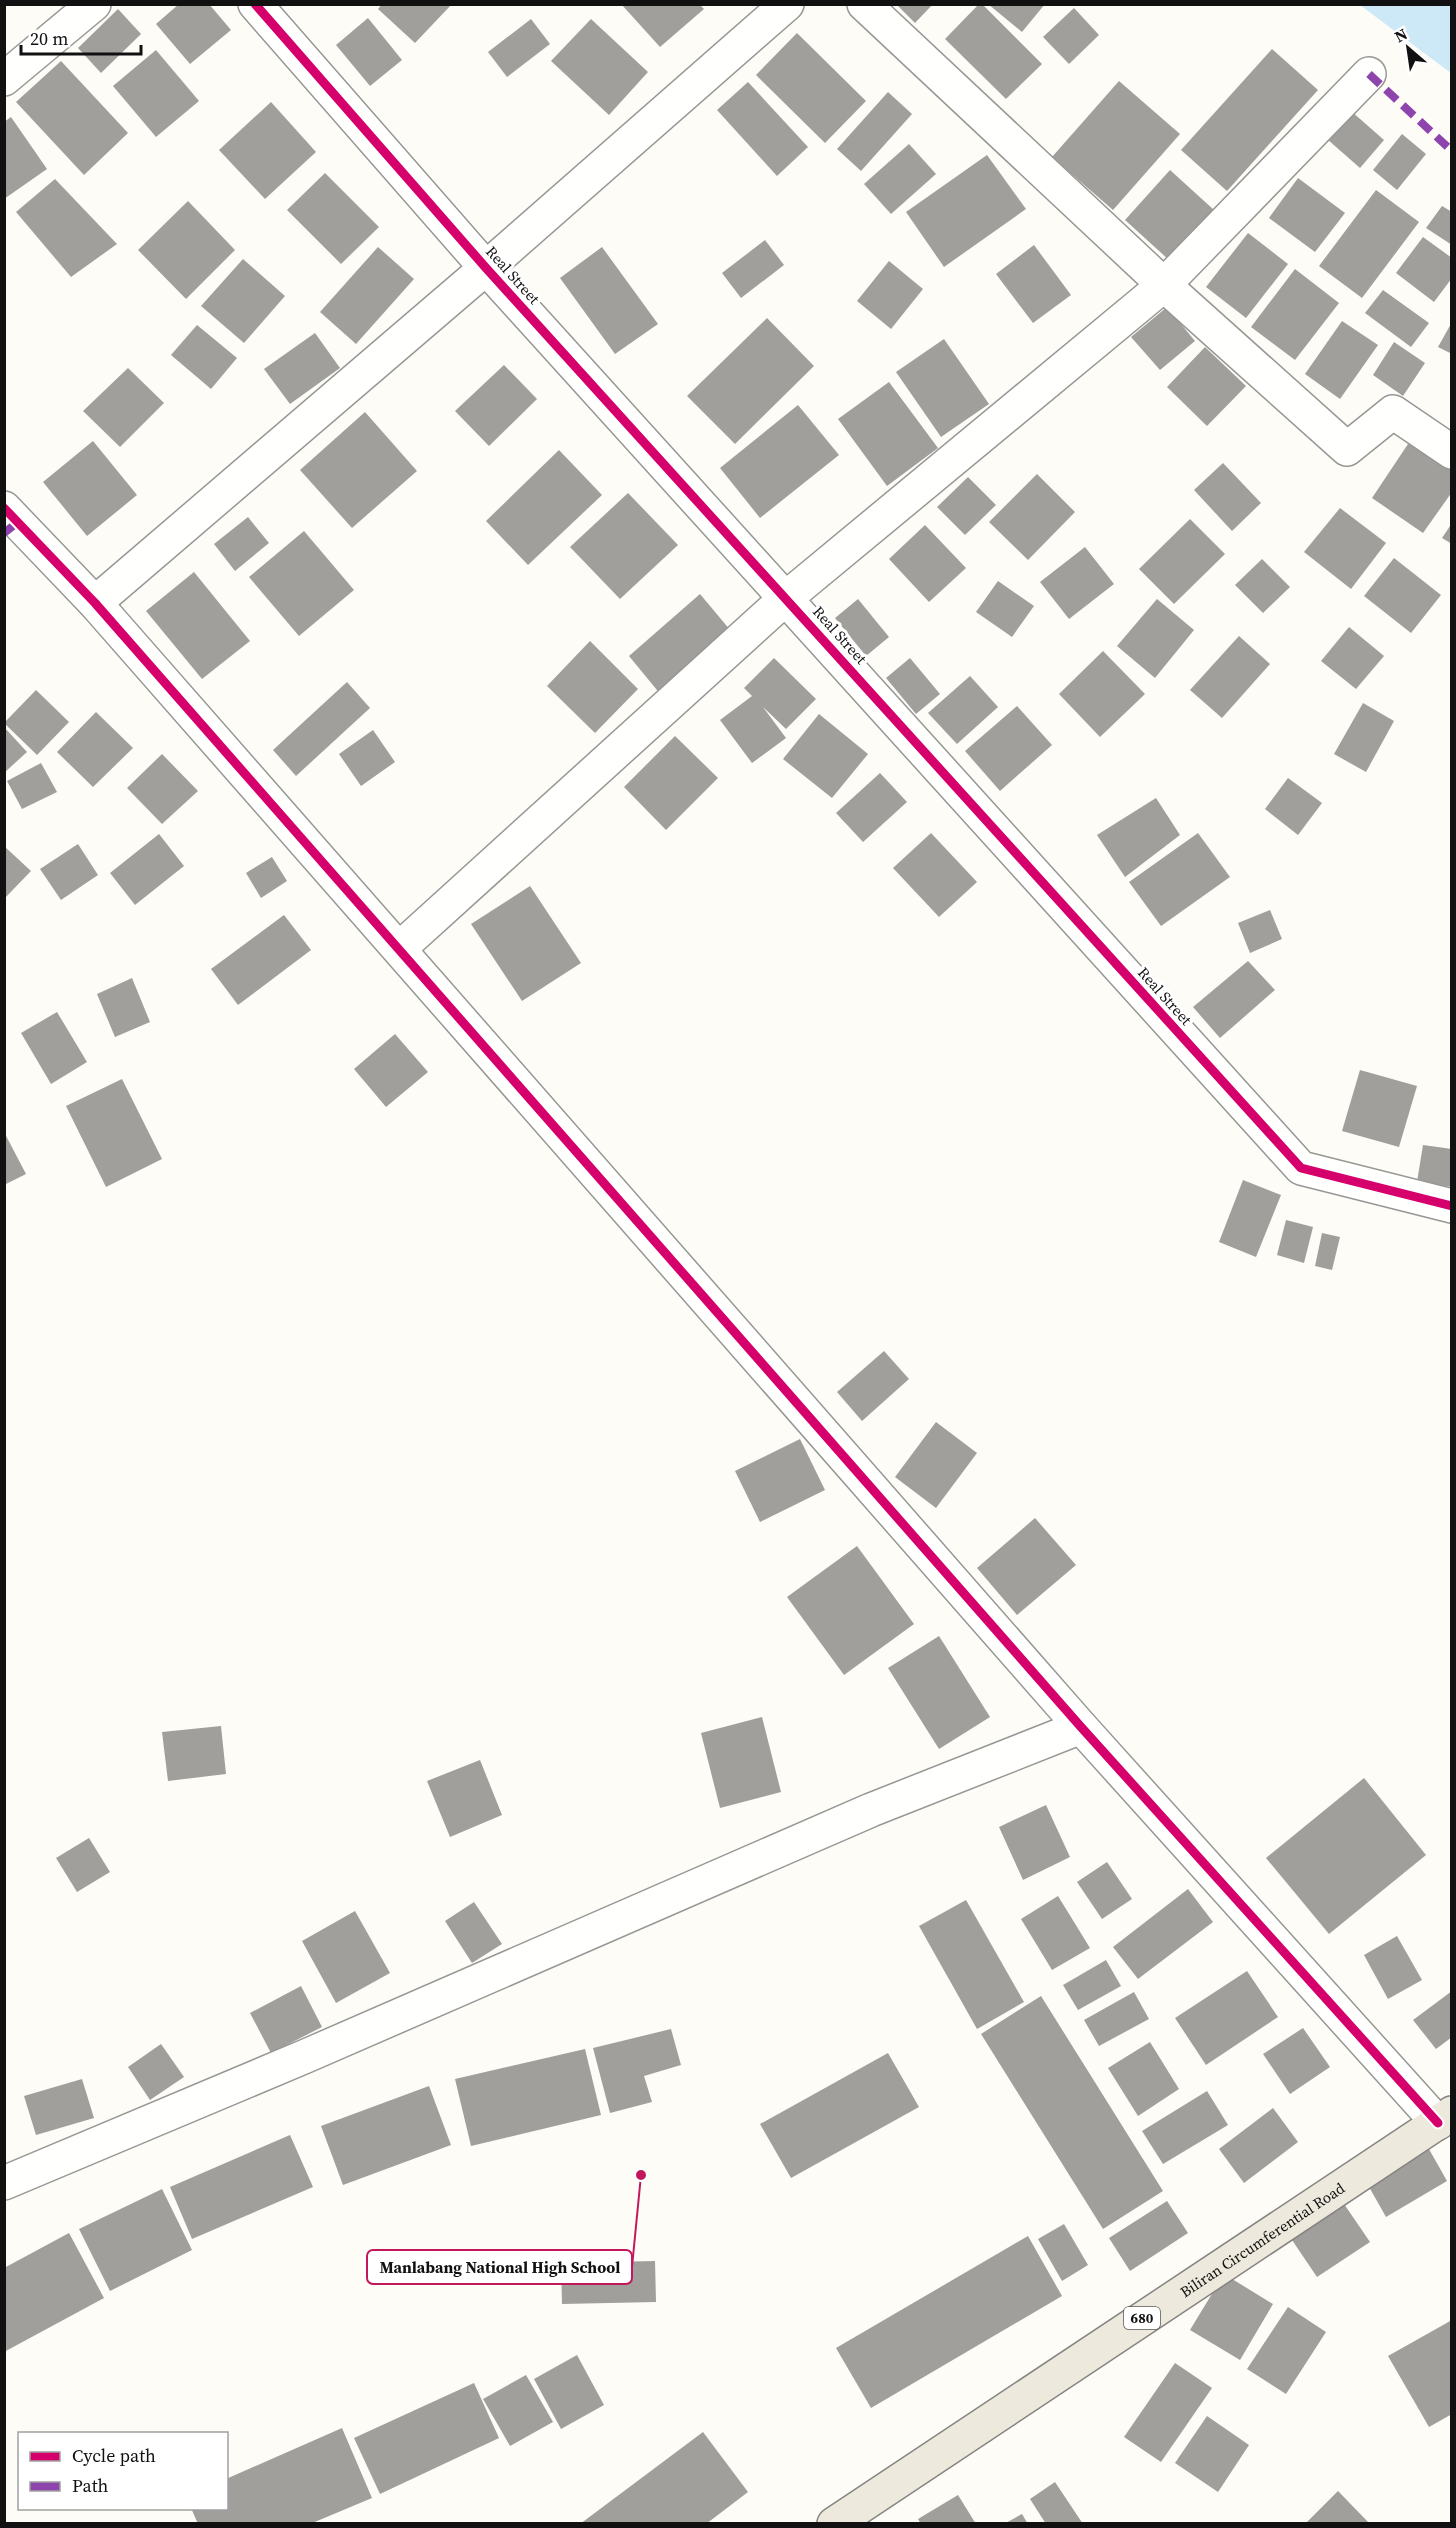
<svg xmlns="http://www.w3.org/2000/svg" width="1456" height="2528" viewBox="0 0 1456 2528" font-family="'Source Serif 4',serif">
<rect width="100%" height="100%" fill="#fdfcf7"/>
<path fill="#cde8f7" d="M1360,5H1451V73Z"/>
<g fill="#a19f9c">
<path d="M179,4H209L231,30L190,64L156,24Z"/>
<path d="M382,4H452L415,43L378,9Z"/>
<path d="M896,4H933L915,23Z"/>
<path d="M979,4H982L1042,64L1006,99L945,39Z"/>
<path d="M988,4H1045L1022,32Z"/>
<path d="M622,5H700L704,9L660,47Z"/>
<path d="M1074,8L1099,35L1069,64L1043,37Z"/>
<path d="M118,9L141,34L101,73L78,48Z"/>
<path d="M368,18L402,60L370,86L336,45Z"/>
<path d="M531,19L550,44L507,77L488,52Z"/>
<path d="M591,19L648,72L609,115L551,61Z"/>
<path d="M797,33L866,101L825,143L756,75Z"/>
<path d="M1272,49L1318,90L1227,191L1181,150Z"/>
<path d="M156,50L199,101L156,137L113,86Z"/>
<path d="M61,61L128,133L84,175L16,102Z"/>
<path d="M1119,81L1180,134L1113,210L1052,157Z"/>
<path d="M748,82L808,147L777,176L717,110Z"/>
<path d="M888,92L912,114L861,171L837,149Z"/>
<path d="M271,102L316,152L265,199L219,150Z"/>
<path d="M1351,111L1384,140L1360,168L1327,139Z"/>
<path d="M11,117L47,169L4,199V122Z"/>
<path d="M1402,134L1426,154L1397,190L1373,170Z"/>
<path d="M909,144L936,174L891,214L864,184Z"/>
<path d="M987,155L1026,209L944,267L906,212Z"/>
<path d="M1170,170L1214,210L1169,260L1125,220Z"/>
<path d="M325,173L379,227L341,264L287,210Z"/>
<path d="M1298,178L1345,213L1315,252L1269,218Z"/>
<path d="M55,179L117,244L71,277L16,212Z"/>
<path d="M1376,190L1419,222L1362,298L1319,266Z"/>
<path d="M188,201L235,250L186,299L138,250Z"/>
<path d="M1442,206L1452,212V245L1426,228Z"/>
<path d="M1248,233L1288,264L1246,318L1206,287Z"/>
<path d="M1423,237L1452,258V278L1434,302L1396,273Z"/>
<path d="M765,240L784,265L741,298L722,273Z"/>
<path d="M1034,245L1071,295L1033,323L996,274Z"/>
<path d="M378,247L414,279L356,344L320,312Z"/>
<path d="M602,247L658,324L615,354L560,278Z"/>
<path d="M243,259L285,296L244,343L201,306Z"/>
<path d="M889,261L923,289L891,329L857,301Z"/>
<path d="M1295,269L1339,303L1295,360L1251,327Z"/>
<path d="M1383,290L1429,323L1411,347L1365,313Z"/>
<path d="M1167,307L1195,341L1160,370L1131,337Z"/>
<path d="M767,318L814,366L735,444L687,396Z"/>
<path d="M1342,321L1378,345L1340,399L1305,374Z"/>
<path d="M1452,322V354L1438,347Z"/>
<path d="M197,325L237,358L211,389L171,355Z"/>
<path d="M315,333L340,368L290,404L264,369Z"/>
<path d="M944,339L989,404L941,437L896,372Z"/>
<path d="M1394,342L1425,363L1403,396L1373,375Z"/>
<path d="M1205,347L1246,386L1207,426L1167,387Z"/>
<path d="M504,365L537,399L489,446L455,411Z"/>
<path d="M128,368L164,403L120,447L83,411Z"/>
<path d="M889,382L938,448L887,486L838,419Z"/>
<path d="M798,405L839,455L760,518L720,468Z"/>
<path d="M365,412L417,471L352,528L300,470Z"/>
<path d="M93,441L137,495L87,536L43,482Z"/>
<path d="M1410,441L1452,469V492L1423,533L1372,498Z"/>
<path d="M559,450L602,495L528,565L486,521Z"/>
<path d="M1223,463L1261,503L1232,531L1194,490Z"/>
<path d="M1037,474L1075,512L1028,560L989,522Z"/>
<path d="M968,477L996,505L965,535L937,507Z"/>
<path d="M628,493L678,545L620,599L570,547Z"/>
<path d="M1340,508L1386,543L1351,589L1304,552Z"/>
<path d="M248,517L269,543L235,571L214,544Z"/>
<path d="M1190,519L1225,554L1174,604L1139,569Z"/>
<path d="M1452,523V544L1442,538Z"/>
<path d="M925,525L966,568L929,602L889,559Z"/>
<path d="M304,531L354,590L299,636L249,577Z"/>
<path d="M1085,547L1114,584L1069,619L1040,582Z"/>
<path d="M1394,558L1441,595L1411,633L1364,596Z"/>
<path d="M1262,559L1290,587L1263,613L1235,585Z"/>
<path d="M194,572L250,641L202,679L146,611Z"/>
<path d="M998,581L1034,606L1012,637L976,612Z"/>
<path d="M700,594L736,637L666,701L629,656Z"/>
<path d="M858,599L889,637L866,656L835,618Z"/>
<path d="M1157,599L1194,630L1155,678L1117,646Z"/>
<path d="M1349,627L1384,656L1356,689L1321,661Z"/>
<path d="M1239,636L1270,664L1222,718L1190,690Z"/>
<path d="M590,641L638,689L595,733L547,686Z"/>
<path d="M1103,651L1145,694L1100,737L1059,694Z"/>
<path d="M774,658L816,699L786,729L763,707L786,738L752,763L720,720L752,696L744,688Z"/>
<path d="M910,658L940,694L916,714L886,678Z"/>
<path d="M970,676L998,707L957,744L928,713Z"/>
<path d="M347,682L370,708L296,776L273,750Z"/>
<path d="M36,690L69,722L37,755L4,723Z"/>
<path d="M1363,703L1394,721L1366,772L1334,754Z"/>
<path d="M1017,706L1052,745L1000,791L965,751Z"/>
<path d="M96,712L133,748L93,787L57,752Z"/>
<path d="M819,714L868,754L832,798L783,759Z"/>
<path d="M4,727L27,752L4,773Z"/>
<path d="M373,730L395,762L361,786L339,754Z"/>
<path d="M675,736L718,778L666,830L624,787Z"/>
<path d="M162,754L198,791L162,824L127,788Z"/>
<path d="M41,763L57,792L22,809L7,781Z"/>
<path d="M880,773L907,802L863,842L836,813Z"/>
<path d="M1288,778L1322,803L1298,835L1265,809Z"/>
<path d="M1156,798L1180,835L1125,877L1097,835Z"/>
<path d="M931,833L977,882L939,917L893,868Z"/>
<path d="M1198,833L1230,877L1161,926L1129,882Z"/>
<path d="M159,834L184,866L135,905L110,873Z"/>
<path d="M78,844L98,875L61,900L40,869Z"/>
<path d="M4,846L31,871L4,899Z"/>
<path d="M272,857L287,881L261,898L246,873Z"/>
<path d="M530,886L581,963L522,1001L471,924Z"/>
<path d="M1270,910L1282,939L1250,953L1238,923Z"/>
<path d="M284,915L311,950L238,1005L211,969Z"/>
<path d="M1248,961L1275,990L1220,1038L1193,1007Z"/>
<path d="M132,978L150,1022L115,1037L97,994Z"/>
<path d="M57,1012L87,1062L51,1084L21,1033Z"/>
<path d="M395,1034L428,1072L386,1107L354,1069Z"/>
<path d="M1360,1070L1417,1086L1399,1147L1342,1131Z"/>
<path d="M122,1079L162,1159L106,1187L66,1106Z"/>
<path d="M4,1132L26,1174L4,1185Z"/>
<path d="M1423,1145L1452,1149V1187L1417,1182Z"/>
<path d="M1243,1180L1281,1195L1256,1257L1219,1242Z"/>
<path d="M1286,1220L1313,1227L1304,1263L1277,1255Z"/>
<path d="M1322,1233L1340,1237L1332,1270L1315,1266Z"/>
<path d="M884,1351L909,1379L862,1421L837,1392Z"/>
<path d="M936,1422L977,1453L936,1508L895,1477Z"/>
<path d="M800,1439L825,1490L760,1522L735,1471Z"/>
<path d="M1035,1518L1076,1565L1017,1615L977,1568Z"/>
<path d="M857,1546L914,1624L844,1675L787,1597Z"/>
<path d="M939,1636L990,1717L939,1749L888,1668Z"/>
<path d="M762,1717L781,1792L720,1808L701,1733Z"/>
<path d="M221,1726L226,1774L168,1781L162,1732Z"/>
<path d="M480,1760L502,1815L450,1837L427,1781Z"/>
<path d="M1364,1778L1426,1855L1329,1934L1266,1858Z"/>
<path d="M1046,1805L1070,1857L1023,1880L999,1827Z"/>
<path d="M89,1838L110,1872L77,1892L56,1858Z"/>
<path d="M1107,1862L1132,1899L1102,1919L1077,1882Z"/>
<path d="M1188,1889L1213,1922L1138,1979L1113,1947Z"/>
<path d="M1058,1896L1090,1948L1052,1970L1021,1919Z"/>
<path d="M966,1900L1024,2002L977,2029L919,1926Z"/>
<path d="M474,1902L502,1944L472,1963L445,1921Z"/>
<path d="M355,1911L390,1973L336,2003L302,1941Z"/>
<path d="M1397,1936L1422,1980L1388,1999L1364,1955Z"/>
<path d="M1106,1960L1121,1986L1078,2010L1063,1985Z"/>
<path d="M1247,1971L1278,2017L1206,2065L1175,2018Z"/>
<path d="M301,1986L322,2027L271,2053L250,2013Z"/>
<path d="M1452,1991V2037L1436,2049L1413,2020Z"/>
<path d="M1134,1992L1149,2019L1099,2046L1084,2020Z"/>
<path d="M1041,1996L1163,2191L1103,2229L981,2034Z"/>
<path d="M1303,2028L1330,2067L1290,2094L1263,2054Z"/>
<path d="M671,2029L681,2065L644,2076L652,2102L610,2113L593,2048Z"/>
<path d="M1150,2042L1179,2089L1138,2116L1108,2068Z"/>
<path d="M161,2044L184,2077L150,2100L128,2067Z"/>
<path d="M585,2049L601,2115L471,2146L455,2079Z"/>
<path d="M888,2053L919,2107L791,2178L760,2124Z"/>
<path d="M82,2079L94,2118L36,2135L24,2096Z"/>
<path d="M429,2086L451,2145L343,2185L321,2126Z"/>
<path d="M1207,2091L1228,2125L1163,2164L1142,2131Z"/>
<path d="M1273,2108L1298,2142L1244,2183L1219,2149Z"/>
<path d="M290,2135L313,2187L192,2239L170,2187Z"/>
<path d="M1425,2142L1447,2181L1386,2217L1364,2178Z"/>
<path d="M162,2189L192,2250L110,2291L79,2229Z"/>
<path d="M1167,2201L1188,2233L1130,2271L1109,2238Z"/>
<path d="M1342,2201L1370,2242L1317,2277L1290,2237Z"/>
<path d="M1064,2224L1088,2265L1062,2281L1038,2239Z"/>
<path d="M69,2233L104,2298L4,2352V2268Z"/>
<path d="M1028,2236L1062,2296L871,2408L836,2348Z"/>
<path d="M655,2261L656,2302L562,2304L561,2263Z"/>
<path d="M1224,2274L1273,2304L1240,2360L1190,2330Z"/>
<path d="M1288,2307L1326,2332L1286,2394L1247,2369Z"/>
<path d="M1452,2320V2414L1429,2427L1388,2356Z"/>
<path d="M577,2355L604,2405L561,2429L534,2379Z"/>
<path d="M1175,2363L1212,2388L1161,2462L1124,2437Z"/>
<path d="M526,2375L553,2422L510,2446L483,2399Z"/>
<path d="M474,2383L499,2438L380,2494L354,2438Z"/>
<path d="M1207,2416L1249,2445L1218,2492L1175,2463Z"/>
<path d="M342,2428L372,2498L310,2524H198L191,2508H226V2479Z"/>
<path d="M703,2432L748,2492L706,2524H580Z"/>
<path d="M1055,2482L1083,2524H1046L1030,2499Z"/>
<path d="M1338,2491L1370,2524H1305Z"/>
<path d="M958,2495L976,2524H921L918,2519Z"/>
<path d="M1022,2514L1028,2524H1004Z"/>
</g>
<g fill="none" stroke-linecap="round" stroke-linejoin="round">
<g stroke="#979795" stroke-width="36">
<g id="minor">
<path d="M864,4L1164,285L1347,449L1393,412L1452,452"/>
<path d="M4,79L94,4"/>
<path d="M4,508L95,603L1081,1727L1438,2123"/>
<path d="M95,603L486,268L787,4"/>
<path d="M399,949L786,598L1164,285L1369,74"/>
<path d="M4,2183L306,2056L871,1810L1081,1727"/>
</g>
</g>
<g stroke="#979795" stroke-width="36">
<path id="tertiary" d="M255,4L486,268L1301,1168L1452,1206"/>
</g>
<g stroke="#858482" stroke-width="36">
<g id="primary">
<path id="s1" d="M834,2524L1452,2113"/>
</g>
</g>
<use href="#minor" stroke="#fffffe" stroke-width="33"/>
<use href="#tertiary" stroke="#fffffe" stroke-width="33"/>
<use href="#primary" stroke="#ede9dc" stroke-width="33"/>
<g stroke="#8e44ad" stroke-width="8" stroke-dasharray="15 8" stroke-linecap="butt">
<path d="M1369,74L1452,151"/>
<path d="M4,533L18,522"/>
</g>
<g stroke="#fff" stroke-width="13">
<g id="cycleway">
<path d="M255,4L486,268L1301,1168L1452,1206"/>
<path d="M4,508L95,603L1081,1727L1438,2123"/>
</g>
</g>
<use href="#cycleway" stroke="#d6006c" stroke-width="9"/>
</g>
<g text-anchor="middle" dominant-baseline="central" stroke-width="6" stroke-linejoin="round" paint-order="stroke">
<rect fill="#fff" stroke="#585858" stroke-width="1.5" x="1124" y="2307" width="36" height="22" rx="4.5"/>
<g font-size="14" font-weight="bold" fill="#111">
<text x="1142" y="2318">680</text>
</g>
<g font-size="15" fill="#111" stroke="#fff">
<text transform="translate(513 275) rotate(48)">Real Street</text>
<text transform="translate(840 635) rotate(48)">Real Street</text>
<text transform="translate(1165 996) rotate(48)">Real Street</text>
<text stroke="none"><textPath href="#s1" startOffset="514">Biliran Circumferential Road</textPath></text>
</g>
</g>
<path fill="none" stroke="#c2185b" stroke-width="2" d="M641 2175L632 2267"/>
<circle fill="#c2185b" stroke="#fff" stroke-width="2" cx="641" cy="2175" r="6"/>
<rect fill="#fff" stroke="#c2185b" stroke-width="2" x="367" y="2250" width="265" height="34" rx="6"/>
<g font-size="16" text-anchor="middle" font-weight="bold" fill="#111">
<text x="500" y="2273">Manlabang National High School</text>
</g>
<rect width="1456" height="2528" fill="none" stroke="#111111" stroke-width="12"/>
<rect x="18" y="2432" width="210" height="78" fill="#ffffff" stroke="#a0a0a0" stroke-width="1.5"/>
<rect x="30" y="2452" width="30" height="9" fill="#d6006c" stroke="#a0a0a0" stroke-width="1.5"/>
<text x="72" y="2462" font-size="18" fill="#111111">Cycle path</text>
<rect x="30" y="2482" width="30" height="9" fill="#8e44ad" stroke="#a0a0a0" stroke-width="1.5"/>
<text x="72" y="2492" font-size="18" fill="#111111">Path</text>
<g transform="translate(1408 48) rotate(331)" stroke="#ffffff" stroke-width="4.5" paint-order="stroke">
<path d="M0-4.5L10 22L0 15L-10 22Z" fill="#111111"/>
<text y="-9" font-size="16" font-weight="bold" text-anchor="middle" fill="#111111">N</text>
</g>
<path d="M21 45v9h120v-9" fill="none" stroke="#111111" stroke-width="3"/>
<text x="30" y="45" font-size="18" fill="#111111" stroke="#ffffff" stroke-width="4.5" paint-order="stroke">20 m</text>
</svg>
